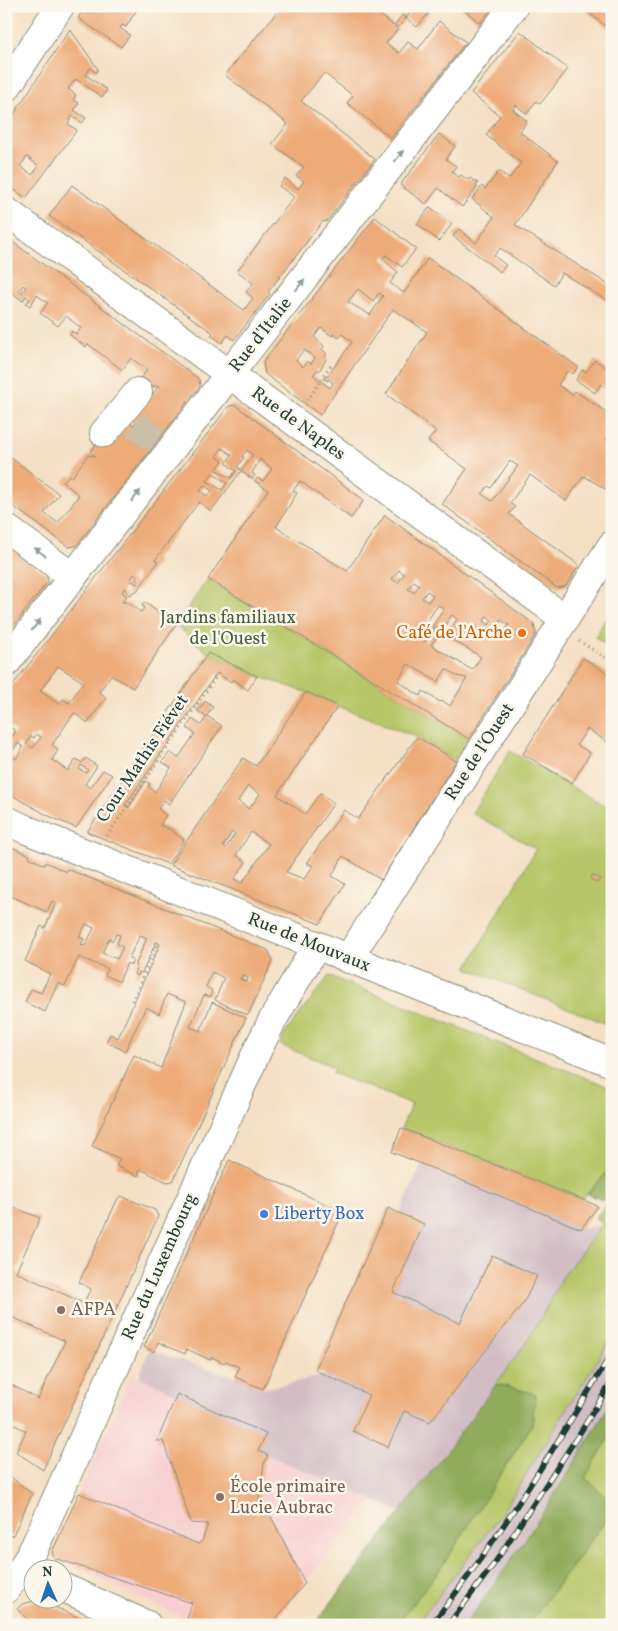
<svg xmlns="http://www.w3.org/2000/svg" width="618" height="1631" viewBox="0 0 618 1631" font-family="Vollkorn,serif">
<rect width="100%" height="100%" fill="#fbf7ec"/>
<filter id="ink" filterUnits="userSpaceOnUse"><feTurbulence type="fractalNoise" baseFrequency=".02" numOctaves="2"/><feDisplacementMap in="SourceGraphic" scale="10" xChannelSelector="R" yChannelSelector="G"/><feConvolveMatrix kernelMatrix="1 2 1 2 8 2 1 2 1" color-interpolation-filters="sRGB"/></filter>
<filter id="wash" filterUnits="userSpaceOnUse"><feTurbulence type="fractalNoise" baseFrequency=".0096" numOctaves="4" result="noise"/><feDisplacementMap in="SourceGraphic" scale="20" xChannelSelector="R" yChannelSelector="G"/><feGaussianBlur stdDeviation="1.12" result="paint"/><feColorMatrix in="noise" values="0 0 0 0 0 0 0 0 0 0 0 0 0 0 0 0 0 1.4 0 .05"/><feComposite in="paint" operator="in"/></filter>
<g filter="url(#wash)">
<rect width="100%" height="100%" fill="#f4e0c4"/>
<path fill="#f7cfd0" d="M132,1374L266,1434L259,1451L371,1501L271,1625H199L54,1558L52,1552Z"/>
<g fill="#d2bdc5">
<path d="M422,1164L581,1229L602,1225L564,1275L529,1339L400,1512L258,1451L266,1434L139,1377L149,1350L235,1377L263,1389L326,1375Z"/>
<path d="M612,1337V1401L585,1446L492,1588L465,1625H416L500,1516Z"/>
</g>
<g fill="#b7c668" stroke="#6b824e">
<path d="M208,579L469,739L456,761L417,737L338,706L306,692L257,676L208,653L176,625Z"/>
<path d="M612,607V649L595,637Z"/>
<path d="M510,751L612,810V1026L467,968L536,849L472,813Z"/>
<path d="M329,976L612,1088V1167L581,1199L401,1128L412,1104L332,1073L334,1067L280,1045L286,1032Z"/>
<path d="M602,1225L612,1233V1337L500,1516L416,1625H396L441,1568L532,1425L535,1394L496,1384L529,1339L564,1275Z"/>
<path d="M612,1433V1502L585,1478Z"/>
<path d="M612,1512V1625H528Z"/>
</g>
<g fill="#91ab5c" stroke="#587448">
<path d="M612,1167V1233L595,1218L608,1202L587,1194Z"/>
<path d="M496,1384L536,1394L532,1425L441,1568L396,1625H314L446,1452Z"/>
<path d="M612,1401V1433L585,1478L612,1502V1512L528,1625H465C518,1553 566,1478 612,1401Z"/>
</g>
<g id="blocks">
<g fill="#edab79" fill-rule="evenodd">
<path d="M86,6H139L126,27L122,25L120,28L130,35L121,47L78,18Z"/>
<path d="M282,6H369L398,29L386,43L399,53L408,42L418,49L439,21L466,42L391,138L347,103L353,96L324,73L301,101L375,159L326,222L323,221L268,292L270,294L234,340L228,335L222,343L211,335L213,333L49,216L72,185L244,310L253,298L246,292L253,283L237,271L294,197L279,186L285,178L298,189L304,181L296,176L304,167L272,144L288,124L225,75Z"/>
<path d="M415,6H421L429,13L417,27L406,18Z"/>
<path d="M459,6H494L480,23Z"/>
<path d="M580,6H612V31Z"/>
<path d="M402,15L406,18L399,27L395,25Z"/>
<path d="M70,29L98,69L96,72L90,68L86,75L107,90L102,97L76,79L68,89L76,95L73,100L79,103L74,110L86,118L82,123L72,116L68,124L77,130L26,198L6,184V126ZM27,157L39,166L32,175L20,166Z"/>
<path d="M520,31L568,69L540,104L536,101L527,114L516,105L513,110L527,121L520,132L558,161L515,225L612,287L611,303L562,273L554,285L500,248L494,256L506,265L500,272L453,236L459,229L476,243L494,217L472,199L482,186L485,189L499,171L509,179L521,163L486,135L500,116L471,93Z"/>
<path d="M439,134L455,146L446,159L456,166L452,172L459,177L461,175L468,180L470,178L478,183L476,186L477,188L462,207L438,188L426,204L400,185Z"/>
<path d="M430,207L452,224L439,241L417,224Z"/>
<path d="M375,217L416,249L402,267L386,255L382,259L398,272L390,283L391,284L404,293L428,258L578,367L573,374L567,371L558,385L572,395L575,391L612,416V423L606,431L610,433L606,440L612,444V493L584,476L566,501L530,475L510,503L515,507L509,514L579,565L566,586L557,588L442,504L467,469L428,441L436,431L386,394L427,332L393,309L320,415L265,374L263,362ZM358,289L373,301L379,293L383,296L370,315L348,302ZM321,328L332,336L333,334L339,338L342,334L352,342L327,377L326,376L324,379L327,381L328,379L333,383L330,388L313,375L317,370L319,371L327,358L325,356L327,354L322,349L324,346L314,337ZM304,350L315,358L311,364L308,361L303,367L296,360ZM510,461L518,466L492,501L482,494L488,486L491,488Z"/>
<path d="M6,237L199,379L200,386L196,391L76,546L69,547L6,501V454L59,494L44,513L58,523L79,495L63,482L69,475L72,477L88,455L95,456L90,452L101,438L126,419L133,425L135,424L136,422L128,416L146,393L151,396L159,386H152L144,380L139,388L138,382L147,370L131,358L122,370L88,344L86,347L70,335L72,331L76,334L81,328L66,316L58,326L40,313L48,303L37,295L30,306L26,303L30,299L26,296L23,301L6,288ZM23,285L26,287L21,293L19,291Z"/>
<path d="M595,360L612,372V391L601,384L595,393L576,380L582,370L586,372Z"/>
<path d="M235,405L364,500L351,518L300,481L293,491L297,493L276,527L347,571L385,515L534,624L536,634L469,739L208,579L268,490L255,481L258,478L263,481L272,469L260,459L252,473L255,475L252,479L241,471L211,511L199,502L155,560L158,562L136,592L134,591L131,595L126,592L127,590L125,588L122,592L127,596L122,602H127L141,612L145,607L142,606L144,602L176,625L133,688L111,675L99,692L106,697L88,723L74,713L52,745L58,750L52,760L68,771L76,759L82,763L86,758L97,766L85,784L90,788L103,770L112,775L76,828L47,815L6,792V731L13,736L16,731L6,725V694L229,406ZM222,448L232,455L226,463L236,471L231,478L216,470L223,461L216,456ZM247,450L253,455L242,470L237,467L244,457L242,456ZM213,473L227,483L222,490L207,481ZM204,485L212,491L208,496L200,491ZM399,570L404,574L398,583L392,579ZM134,574L138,577L136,580L139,582L137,584L130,580ZM414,581L419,585L414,593L408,589ZM427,591L433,595L428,602L422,598ZM438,605L444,609L432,627L435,629L426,642L417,636ZM452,615L457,619L449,631L443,628ZM487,616L492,620L489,625L484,621ZM501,620L509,625L503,633L496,629ZM467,623L487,635L484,641L463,628ZM440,632L481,657L472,670L431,645ZM408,664L438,682L446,669L457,676L467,678L450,706L443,701L440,702L423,691L420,696L398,681ZM58,666L83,682L69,703L63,699L59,704L40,691ZM37,734L41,737L33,748L26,744L31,736L34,738ZM18,743L23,747L16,759L9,755ZM81,765L88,770L86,773L79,769Z"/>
<path d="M10,547L46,574L48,581L6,636V553Z"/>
<path d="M208,653L257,676L248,690L233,679L231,682L217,673L125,805L129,807L146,781L150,784L148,786L155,792L171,768L162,762L170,752L178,758L195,734L187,728L192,719L201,725L207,716L222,726L169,804L164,800L158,809L166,815L160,825L171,830L184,840L168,864L87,832Z"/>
<path d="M583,658L612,676V745L587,729L577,745L590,753L572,783L523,754Z"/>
<path d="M306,692L338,706L277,795L305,814L320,793L334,803L286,872L304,879L313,866L307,863L344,810L358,819L417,737L456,761L381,880L343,856L332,876L345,884L320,924L170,865L243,758L256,766ZM248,786L260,794L249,809L238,801ZM232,832L235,834L226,848L223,846ZM251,832L269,844L242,883L234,879L246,862L236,855Z"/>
<path d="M205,701L213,707L206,717L198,711Z"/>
<path d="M9,846L30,855L29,857L44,865L46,862L66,872L67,869L268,950L273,960L248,1015L215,1000L224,978L212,972L206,987L212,990L210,997L204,995L190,1027L200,1031L212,1002L246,1018L173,1181L167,1182L140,1169L138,1176L116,1166L120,1159L92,1146L134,1055L161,1068L186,1002L167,994L159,1014L146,1007L125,1051L106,1042L110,1034L118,1038L160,944L156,942L142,973L139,972L138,976L134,974L137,967L135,966L147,938L140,935L129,958L133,960L131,965L127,963L119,982L105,975L108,969L79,957L65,986L58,983L45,1012L25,1002L31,989L41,993L50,974L25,961L41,926L45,928L56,903L52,901L47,912L6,894V852ZM86,924L94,928L85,946L81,945L84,939L79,937ZM116,934L120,935L117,944L123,947L117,959L102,953L109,938L113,941ZM242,975L248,978L247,982L240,979Z"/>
<path d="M592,875L600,879L597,883L590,879Z"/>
<path d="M401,1128L551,1187L598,1206L581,1229L392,1152Z"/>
<path d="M229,1160L343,1212L263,1389L235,1377L239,1367L226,1361L224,1363L212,1357L210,1360L187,1349L185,1354L158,1342L154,1352L144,1347Z"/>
<path d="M121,1196L155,1210L158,1216L43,1470L16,1452L26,1431L6,1420V1414L10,1407L6,1405V1382L38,1399L65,1341L12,1317L6,1329V1204L40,1218L16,1272L83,1303L91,1289L79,1282L118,1198Z"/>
<path d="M388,1208L424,1224L393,1292L460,1323L492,1255L537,1276L524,1302L430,1422L404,1411L388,1447L353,1431L369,1395L315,1370Z"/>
<path d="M177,1394L266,1434L258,1451L268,1455L264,1463L258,1505L256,1507H266L305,1583L271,1625H199L187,1619L192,1603L54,1558L52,1552L79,1493L198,1544L202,1541L208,1524L191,1523L163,1441H157Z"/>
<path d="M6,1473L32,1494L13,1535L6,1538Z"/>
<path d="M39,1600L82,1619L95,1625H33L17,1609L22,1604Z"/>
</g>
</g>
</g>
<g filter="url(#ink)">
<use href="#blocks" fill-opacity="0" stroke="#8a8e7c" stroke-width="1"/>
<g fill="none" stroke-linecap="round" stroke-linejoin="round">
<path stroke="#c9bfa7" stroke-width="28" stroke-dasharray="28 14" stroke-linecap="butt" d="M135,424L157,441"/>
<g stroke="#8a8e7c" stroke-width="30">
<g id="minor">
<path d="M6,88L60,6"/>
<path d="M6,211L565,619"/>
<path d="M104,433L138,392"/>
<path d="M6,528L73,577"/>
<path d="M6,663L514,6"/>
<path d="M348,959L612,545"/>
<path d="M62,1587L147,1625"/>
</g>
</g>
<g stroke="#8a8e7c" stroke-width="30">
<g id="major">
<path d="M6,820L27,830L612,1063"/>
<path d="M6,1589L22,1569L35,1546L258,1049L272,1021L316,946"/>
</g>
</g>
<g stroke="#8a8e7c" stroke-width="3" stroke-dasharray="1 4" stroke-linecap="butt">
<path d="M308,400L331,365"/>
<path d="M579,641L612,662"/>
<path d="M107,836L216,677"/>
<path d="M132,1001L158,943"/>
</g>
<use href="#minor" stroke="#fff" stroke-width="28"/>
<use href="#major" stroke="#fff" stroke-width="28"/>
<g stroke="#1f3d34" stroke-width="5.5">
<g id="rail">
<path d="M431,1625C499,1540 555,1446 612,1353"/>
<path d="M448,1625L494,1564L583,1428L612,1381"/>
</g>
</g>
<use href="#rail" stroke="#fbf7ec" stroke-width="4" stroke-dasharray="11" stroke-linecap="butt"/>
</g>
<defs><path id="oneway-solid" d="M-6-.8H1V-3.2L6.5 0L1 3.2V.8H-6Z" transform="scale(1.25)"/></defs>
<g fill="#8f9e9a">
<use href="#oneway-solid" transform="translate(399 156) rotate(-52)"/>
<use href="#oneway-solid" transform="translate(300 285) rotate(-52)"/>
<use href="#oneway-solid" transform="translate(136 496) rotate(-52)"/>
<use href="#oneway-solid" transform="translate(40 552) rotate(-144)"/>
<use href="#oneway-solid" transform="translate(36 625) rotate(-52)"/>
</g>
</g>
<circle fill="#e8710a" stroke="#fbf7ec" stroke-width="2" cx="522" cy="633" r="5"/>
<circle fill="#3f7fe0" stroke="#fbf7ec" stroke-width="2" cx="264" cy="1214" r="5"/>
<g fill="#8d6e63" stroke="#fbf7ec" stroke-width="2">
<circle cx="61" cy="1310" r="5"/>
<circle cx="220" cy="1497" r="5"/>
</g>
<g text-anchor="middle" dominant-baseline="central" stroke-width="5" stroke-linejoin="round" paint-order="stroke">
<g font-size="18" fill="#1f3d34" stroke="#fbf7ec">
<text transform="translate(261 335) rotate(-52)">Rue d'Italie</text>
<text transform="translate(298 424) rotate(36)">Rue de Naples</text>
<text transform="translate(480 752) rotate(-57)">Rue de l'Ouest</text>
<text transform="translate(143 759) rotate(-56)">Cour Mathis Fiévet</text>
<text transform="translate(309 943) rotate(22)">Rue de Mouvaux</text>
<text transform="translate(160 1267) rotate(-66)">Rue du Luxembourg</text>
</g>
<g font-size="18" fill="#455f41" stroke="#fbf7ec">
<text x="228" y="618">Jardins familiaux<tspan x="228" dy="21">de l'Ouest</tspan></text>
</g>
<g font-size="18" fill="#c56008" stroke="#fbf7ec" text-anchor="end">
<text x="512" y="633">Café de l'Arche</text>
</g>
<g font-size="18" fill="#366cbe" stroke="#fbf7ec" text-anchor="start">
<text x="274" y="1214">Liberty Box</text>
</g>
<g font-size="18" fill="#785e54" stroke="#fbf7ec" text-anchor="start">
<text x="71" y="1310">AFPA</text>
<text x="230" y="1487">École primaire<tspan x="230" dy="21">Lucie Aubrac</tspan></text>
</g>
</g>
<rect width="618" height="1631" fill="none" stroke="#fbf7ec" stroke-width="25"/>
<g transform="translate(48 1584) rotate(357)"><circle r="24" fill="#fbf7ec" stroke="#a3ada2"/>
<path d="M0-4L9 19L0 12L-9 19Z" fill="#1f6fb2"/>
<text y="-8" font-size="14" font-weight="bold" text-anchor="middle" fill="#1f3d34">N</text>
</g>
</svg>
